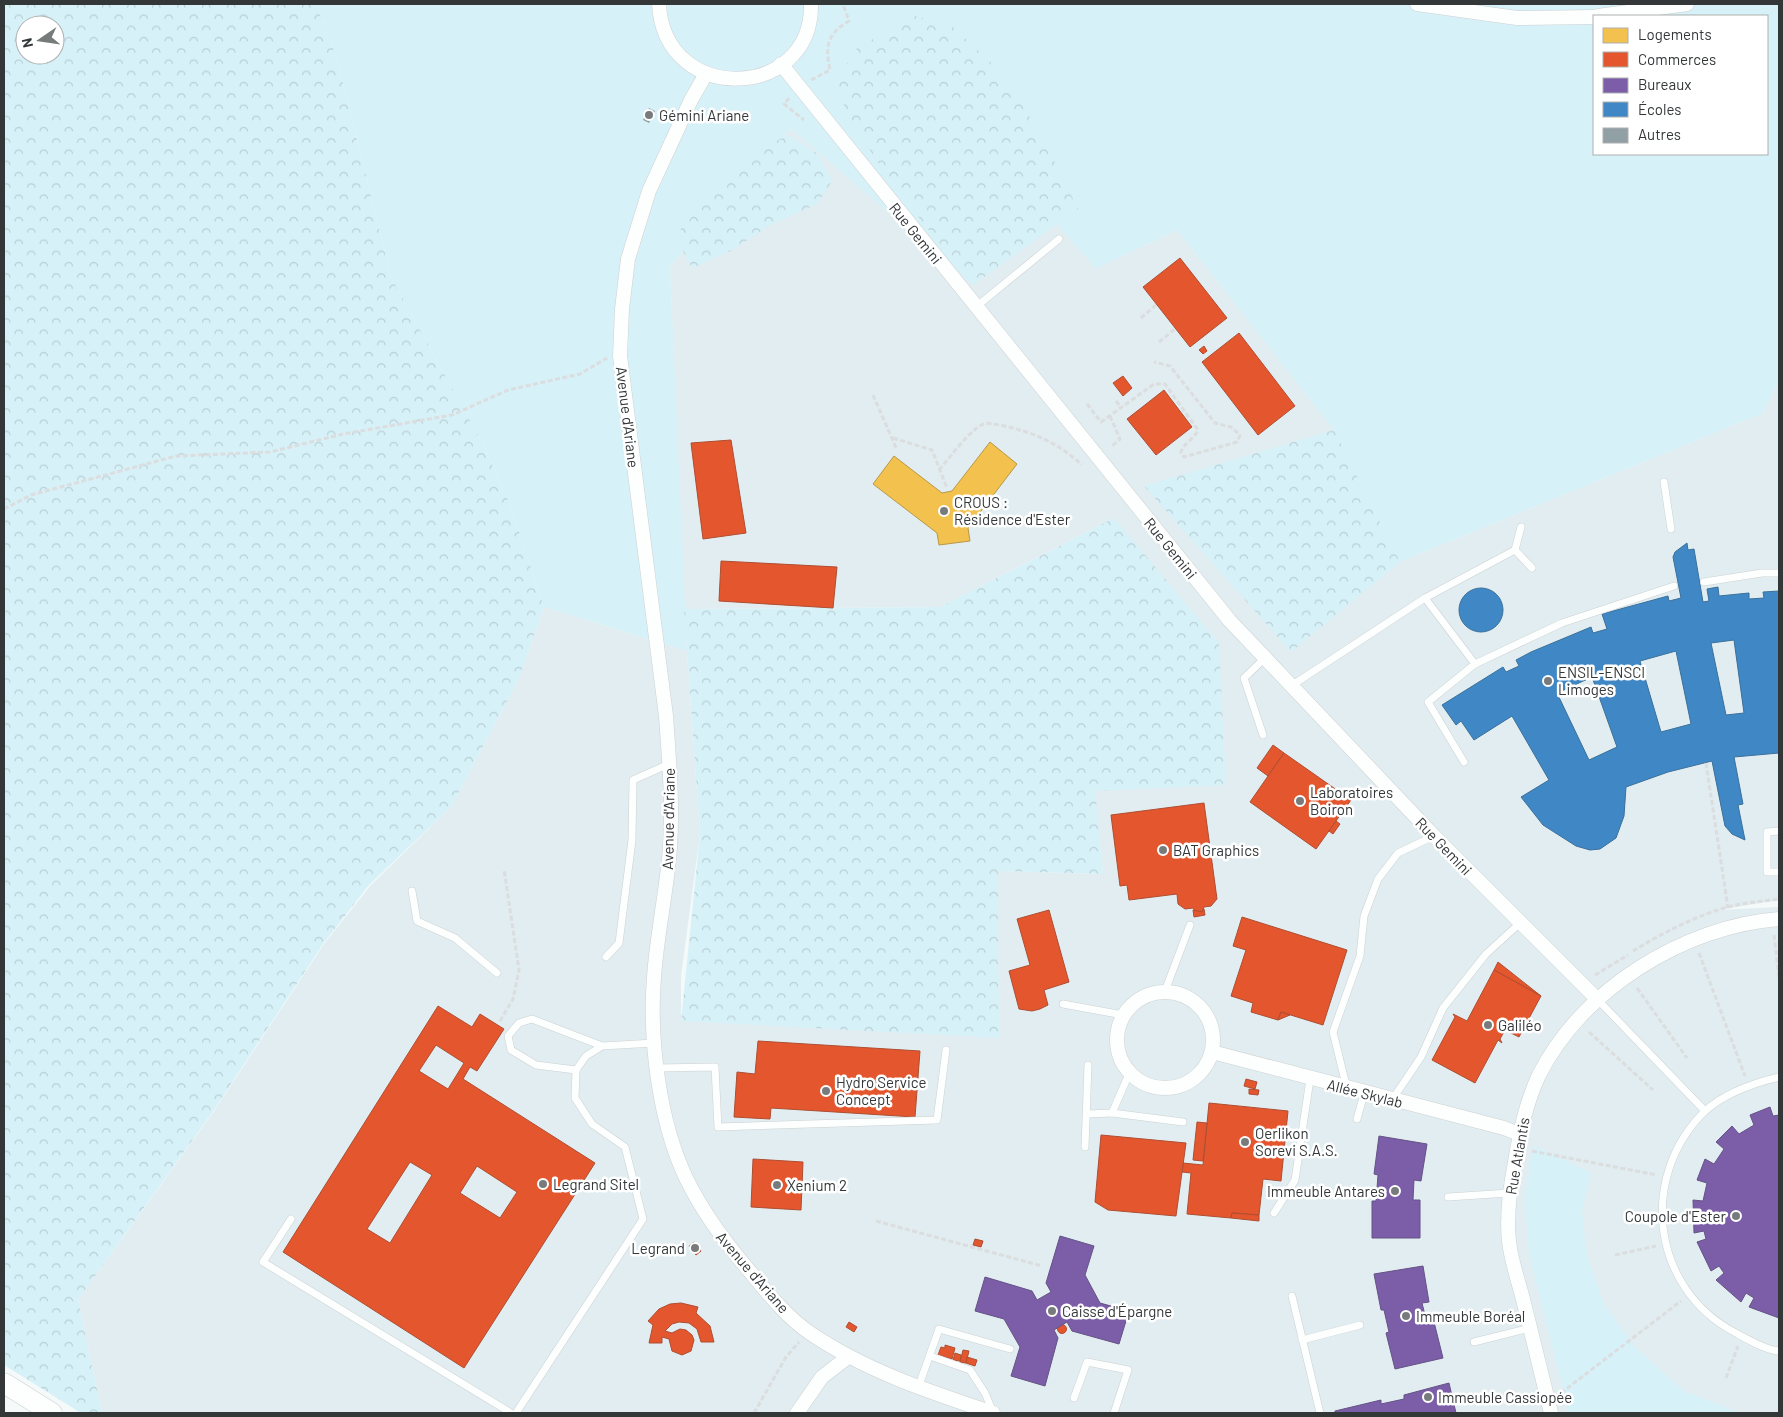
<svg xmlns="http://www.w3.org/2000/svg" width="1783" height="1417" viewBox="0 0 1783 1417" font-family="Barlow,sans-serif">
<defs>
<pattern id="forest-crowns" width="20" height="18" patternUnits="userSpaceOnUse" patternTransform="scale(1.25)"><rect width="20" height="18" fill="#d7f1f8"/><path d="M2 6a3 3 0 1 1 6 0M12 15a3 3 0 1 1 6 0" fill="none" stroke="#b9cfd5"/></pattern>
</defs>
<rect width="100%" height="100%" fill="#f4f9fa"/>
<path fill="#e1edf0" d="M791,129L973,284L1057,223L1096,269L1177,230L1334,430L1400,562L1763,413L1779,379V900L1718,910L1779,907V1413H102L78,1300L214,1111L324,944L371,885L451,807L519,679L544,607L687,651L700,834L681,976V1021L998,871L1103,874L1094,791L1114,518L940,607L684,609L670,266Z"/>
<g fill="#d7f1f8" fill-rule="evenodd">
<path d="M316,4H1779V379L1763,413L1400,562L1334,430L1177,230L1096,269L1057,224L973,285L791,129L670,266L687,651L544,607L511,507L484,446L391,277L337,59ZM1594,16H1767V154H1594Z"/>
<path d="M1535,1146L1591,1173L1582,1212L1587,1256L1604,1304L1635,1347L1684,1391L1740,1413H1569L1529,1254L1525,1199L1532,1151Z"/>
</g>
<g fill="url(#forest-crowns)" fill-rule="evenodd">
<path d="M4,4H316L337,59L391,277L484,446L511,507L544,607L519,679L451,807L369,885L323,944L214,1110L78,1300L102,1413H81L4,1365ZM25,25H55V55H25Z"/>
<path d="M915,16L952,26L998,69L1041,134L1078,209L973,285C922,220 867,160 834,84L858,47Z"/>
<path d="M789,135L818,154L832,181L817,204L769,226L731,251L692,268L675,236L746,155Z"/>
<path d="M1334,430L1400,562L1291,652L1144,486Z"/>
<path d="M1114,518L1219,643L1226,785L1095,791L1103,874L998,871L999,1038L681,1021L700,834L684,609L940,607Z"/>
</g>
<path fill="#f2c14e" stroke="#b99847" d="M990,442L1017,464L968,528L970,541L939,545L937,533L873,484L894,456L942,493L952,491Z"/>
<g fill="#e4572e" stroke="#af4d31" fill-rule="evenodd">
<path d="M1180,258L1227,318L1190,347L1143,287Z"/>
<path d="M1239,333L1295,406L1258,435L1202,362Z"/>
<path d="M1204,346L1207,351L1203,354L1199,350Z"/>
<path d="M1123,376L1132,388L1123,396L1113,383Z"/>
<path d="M1164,390L1192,427L1156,455L1127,419Z"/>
<path d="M731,440L746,533L703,539L691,443Z"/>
<path d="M721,561L837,567L833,608L719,601Z"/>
<path d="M1273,745L1284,753L1268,776L1257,768Z"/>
<path d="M1284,753L1351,800L1316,849L1250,802Z"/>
<path d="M1204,803L1217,899L1211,906L1204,907L1202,912L1196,913L1193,908L1185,909L1178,904L1177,894L1129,900L1127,885L1120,886L1111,815Z"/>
<path d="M1336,821L1340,824L1333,834L1329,831Z"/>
<path d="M1204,909L1205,915L1194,917L1193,910L1202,912Z"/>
<path d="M1049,910L1069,982L1044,990L1048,1005L1040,1009L1032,1011L1019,1009L1009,971L1030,965L1017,919Z"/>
<path d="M1242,917L1347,950L1323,1025L1281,1012L1278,1020L1251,1012L1253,1003L1231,996L1246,950L1233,946Z"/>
<path d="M1498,962L1541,996L1494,970Z"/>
<path d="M1494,970L1541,996L1519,1037L1505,1030L1500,1039L1502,1043L1498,1040L1475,1083L1432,1060L1455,1017L1453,1014L1467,1021Z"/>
<path d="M438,1006L472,1027L480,1014L504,1029L477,1071L470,1067L463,1079L595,1163L464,1368L283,1252ZM436,1045L464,1063L448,1089L419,1071ZM410,1162L432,1175L390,1243L367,1229ZM477,1166L517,1192L500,1218L460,1193Z"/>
<path d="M1281,1012L1290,1015L1278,1020Z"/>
<path d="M758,1041L920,1051L915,1117L771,1108L770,1119L734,1117L737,1072L755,1074Z"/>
<path d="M1246,1079L1257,1082L1255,1089L1244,1086Z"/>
<path d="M1249,1089L1259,1090L1258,1095L1249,1094Z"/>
<path d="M1209,1103L1288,1111L1281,1181L1263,1179L1259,1215L1232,1213L1231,1218L1187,1214L1191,1173L1182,1172L1183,1163L1203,1165Z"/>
<path d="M1197,1122L1207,1123L1203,1161L1193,1160Z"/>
<path d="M1101,1135L1186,1143L1176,1216L1108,1210L1095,1202Z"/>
<path d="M753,1159L803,1162L801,1210L751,1207Z"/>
<path d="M1232,1213L1259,1215V1221L1231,1218Z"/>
<path d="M975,1239L983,1241L981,1247L973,1245Z"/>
<path d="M694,1242L701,1251L696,1255L689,1246Z"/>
<path d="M681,1303L698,1307L696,1313L710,1326L714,1342H701L697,1329L689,1323L679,1322L672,1324L665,1331L672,1333L680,1329L686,1330L692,1335L694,1340L691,1351L682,1355L672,1351L669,1339L662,1337V1343H649L653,1325L648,1321L659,1309L670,1304Z"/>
<path d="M849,1322L857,1327L854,1332L846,1327Z"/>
<circle cx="1062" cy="1329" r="4.5"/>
<path d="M945,1345L955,1348L952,1359L938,1355L941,1347L945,1348Z"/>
<path d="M963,1350L969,1351L966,1363L960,1362Z"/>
<path d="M955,1353L961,1355L960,1361L953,1360Z"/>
<path d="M967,1357L977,1360L975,1366L966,1363Z"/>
</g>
<g fill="#7b5ea7" stroke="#655286">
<path d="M1770,1107L1773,1116L1779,1115V1318L1749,1307L1754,1298L1746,1293L1741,1302L1716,1280L1724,1273L1719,1266L1711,1271L1697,1242L1706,1239L1704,1231L1694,1233L1693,1200L1703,1201L1707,1183L1697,1180L1705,1159L1714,1164L1724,1149L1716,1142L1732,1126L1739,1134L1754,1125L1750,1115Z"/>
<path d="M1379,1136L1427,1144L1421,1181L1414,1180L1413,1200H1420V1238H1372V1201H1376L1378,1175L1374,1174Z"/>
<path d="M1060,1236L1094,1246L1085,1275L1100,1303L1129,1311L1119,1344L1072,1331L1067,1322L1054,1330L1058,1338L1045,1386L1011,1376L1020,1347L1004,1319L975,1311L985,1277L1032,1291L1037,1300L1051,1292L1046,1283Z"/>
<path d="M1423,1266L1429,1302L1422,1303L1427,1323L1434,1322L1443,1358L1395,1369L1386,1333L1389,1332L1384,1310H1381L1374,1274Z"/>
<path d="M1449,1383L1456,1413H1335V1411L1381,1400V1404L1404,1399V1395Z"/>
</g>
<g fill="#3f88c5" stroke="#3b709b" fill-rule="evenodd">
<path d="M1687,543L1688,550L1694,549L1703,602L1709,601L1707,589L1718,587L1719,596L1749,593V599L1764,598L1763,592L1779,591V753L1734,757L1743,804L1738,805L1745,840L1732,834L1725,826L1712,761L1668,772L1626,787L1624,816L1616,838L1600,849L1590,850L1576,846L1543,825L1521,797L1549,780L1512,716L1474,740L1461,721L1456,725L1442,705L1503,667L1506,672L1519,666L1516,660L1531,652L1591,627L1593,633L1607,629L1602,614L1668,596L1669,601L1681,598L1673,557L1675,552ZM1734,640L1744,713L1726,715L1711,643ZM1676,651L1691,724L1661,732L1640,661ZM1592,677L1617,747L1589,760L1557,693Z"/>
<circle cx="1481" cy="610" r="22"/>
</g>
<path fill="#91a0a4" d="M649,108L655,111L649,123L643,120Z"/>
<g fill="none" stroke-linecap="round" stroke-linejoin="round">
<g stroke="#ced1d2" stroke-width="8">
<g id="lane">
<path d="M976,307L1059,239"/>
<path d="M1664,482L1671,529"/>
<path d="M1515,550L1532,568"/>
<path d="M1704,582L1762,573H1779"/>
<path d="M1425,598L1475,664L1562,623L1674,586"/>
<path d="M1291,686L1425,598L1515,550L1521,527"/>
<path d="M1263,735L1244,678L1265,658"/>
<path d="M1464,762L1428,702L1475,664"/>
<path d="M1779,831L1767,832V872H1779"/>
<path d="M412,891L417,921L455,938L497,973"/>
<path d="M606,957L619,943L632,840L633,780L669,764"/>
<path d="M1165,991L1190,925"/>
<path d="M1597,999L1705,1111"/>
<path d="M1063,1004L1123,1015"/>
<path d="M656,1068L715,1067L718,1127L937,1120L946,1050"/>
<path d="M576,1070L536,1065L511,1050L508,1036L519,1023L532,1019L602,1046"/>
<path d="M1779,1077C1754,1083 1723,1094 1704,1112C1638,1178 1652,1288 1734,1332C1747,1339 1765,1350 1779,1351"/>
<path d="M1347,1089L1333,1032L1360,956L1364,916L1378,879L1398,853L1434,836"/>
<path d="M1392,1100L1421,1057L1443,1008L1486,954L1520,923"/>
<path d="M1112,1113L1183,1122"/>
<path d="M1087,1114L1112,1113L1129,1074"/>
<path d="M1357,1119L1364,1094"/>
<path d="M1085,1147L1088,1065"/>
<path d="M1448,1197L1509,1193"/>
<path d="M1274,1213L1295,1180L1310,1079"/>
<path d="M291,1219L263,1262L511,1413"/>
<path d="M1292,1296L1320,1413"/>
<path d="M1302,1340L1360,1325"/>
<path d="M1474,1342L1530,1328"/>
<path d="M930,1356L970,1370L985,1393L993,1412"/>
<path d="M918,1388L939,1329L1010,1349"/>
<path d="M1074,1398L1087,1362L1128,1370L1114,1413"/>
<path d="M516,1413L643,1219L625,1147L592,1124L575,1098L576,1070L586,1056L602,1046L654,1043"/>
</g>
</g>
<g stroke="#ced1d2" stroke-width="15">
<g id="street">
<path d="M659,4C664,106 813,101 811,4"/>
<path d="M1417,4L1517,18L1594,17"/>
<path d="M1598,16L1687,4"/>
<path d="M781,64L1230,621L1434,836L1597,999"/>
<path d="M706,74L691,100L649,191L628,259L622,309L620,356L666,716C669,759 673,804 670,847C667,890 657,933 654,977C649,1039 659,1121 686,1178C703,1213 726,1244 752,1274C769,1295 788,1318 810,1333C866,1371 930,1392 993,1413"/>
<circle cx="1165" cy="1040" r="48"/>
<path d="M1212,1052L1504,1128L1519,1134"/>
<path d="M797,1413L822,1377L848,1357"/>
<path d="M1551,1413C1542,1377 1533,1340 1524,1303C1519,1283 1511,1261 1509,1241C1506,1215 1510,1188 1515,1162C1520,1131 1526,1103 1539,1075C1582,989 1685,926 1779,919"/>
</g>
</g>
<g stroke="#ced1d2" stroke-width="21">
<path id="secondary" d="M4,1383L52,1413"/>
</g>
<g stroke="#dbddde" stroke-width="3" stroke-dasharray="5 2.5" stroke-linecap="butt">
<path d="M811,80L830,70C825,46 827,34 849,21L843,4"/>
<path d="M789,98L784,104L804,120"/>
<path d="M1141,318L1157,304"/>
<path d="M1159,342L1176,328"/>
<path d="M873,395L897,450"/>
<path d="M1116,401L1121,407"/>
<path d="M1087,404L1101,422L1154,384H1165L1198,430C1194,439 1184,443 1181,452L1184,457L1237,442L1240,435L1231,427L1215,423L1170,366L1154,362"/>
<path d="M1110,416L1120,439L1112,446"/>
<path d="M893,438L932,450L947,488"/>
<path d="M939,470C951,456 964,438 978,427C986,421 992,424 1000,425C1033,432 1057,442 1082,465"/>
<path d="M4,509L31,495L176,456L270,452L343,434L452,415L508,390L580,374L607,358"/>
<path d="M1706,763L1728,908"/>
<path d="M1774,935L1779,977"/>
<path d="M1633,951C1664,932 1701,913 1736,905C1750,902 1765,901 1779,899"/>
<path d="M1699,953L1745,1076"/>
<path d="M1595,975L1628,955"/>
<path d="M1637,988L1687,1058"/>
<path d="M500,1021L513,999L519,970L504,869"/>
<path d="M1589,1032L1653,1090"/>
<path d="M1532,1151L1657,1175"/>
<path d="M876,1221L1042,1266"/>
<path d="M1615,1255L1656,1246"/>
<path d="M1726,1378L1738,1346"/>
<path d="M1561,1393L1681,1301"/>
<path d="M754,1413L786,1357L799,1342"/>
</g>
<use href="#lane" stroke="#fdfefe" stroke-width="7"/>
<use href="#street" stroke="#fdfefe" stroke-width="14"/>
<use href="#secondary" stroke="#fdfefe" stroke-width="20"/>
</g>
<g fill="#777b7c" stroke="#fff" stroke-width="2">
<circle cx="649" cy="115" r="5"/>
<circle cx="944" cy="511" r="5"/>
<circle cx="1548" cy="681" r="5"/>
<circle cx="1300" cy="801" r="5"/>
<circle cx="1163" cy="850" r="5"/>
<circle cx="1488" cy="1025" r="5"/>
<circle cx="826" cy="1091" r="5"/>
<circle cx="1245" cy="1142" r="5"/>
<circle cx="543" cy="1184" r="5"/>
<circle cx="777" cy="1185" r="5"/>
<circle cx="1395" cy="1191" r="5"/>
<circle cx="1736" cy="1216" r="5"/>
<circle cx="695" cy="1248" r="5"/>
<circle cx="1052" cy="1311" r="5"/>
<circle cx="1406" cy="1316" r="5"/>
<circle cx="1428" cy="1397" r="5"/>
</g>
<g text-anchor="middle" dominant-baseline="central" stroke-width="5" stroke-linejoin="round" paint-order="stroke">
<g font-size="15" fill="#333738" stroke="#fff" text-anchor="start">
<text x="659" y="115">Gémini Ariane</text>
<text x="954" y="502">CROUS :<tspan x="954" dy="17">Résidence d'Ester</tspan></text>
<text x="1558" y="672">ENSIL-ENSCI<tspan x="1558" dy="17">Limoges</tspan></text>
<text x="1310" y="792">Laboratoires<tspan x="1310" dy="17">Boiron</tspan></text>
<text x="1173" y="850">BAT Graphics</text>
<text x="1498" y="1025">Galiléo</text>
<text x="836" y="1082">Hydro Service<tspan x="836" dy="17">Concept</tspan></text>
<text x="1255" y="1133">Oerlikon<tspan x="1255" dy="17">Sorevi S.A.S.</tspan></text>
<text x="553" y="1184">Legrand Sitel</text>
<text x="787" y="1185">Xenium 2</text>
<text x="1385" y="1191" text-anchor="end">Immeuble Antares</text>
<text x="1726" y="1216" text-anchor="end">Coupole d'Ester</text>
<text x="685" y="1248" text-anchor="end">Legrand</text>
<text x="1062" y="1311">Caisse d'Épargne</text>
<text x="1416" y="1316">Immeuble Boréal</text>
<text x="1438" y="1397">Immeuble Cassiopée</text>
</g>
<g font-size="15" fill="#333738" stroke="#fff">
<text transform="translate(916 233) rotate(51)">Rue Gemini</text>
<text transform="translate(628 417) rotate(83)">Avenue d'Ariane</text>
<text transform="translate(1171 548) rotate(51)">Rue Gemini</text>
<text transform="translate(668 819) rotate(-89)">Avenue d'Ariane</text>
<text transform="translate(1444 846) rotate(46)">Rue Gemini</text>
<text transform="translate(1365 1093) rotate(14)">Allée Skylab</text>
<text transform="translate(1517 1156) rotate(-80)">Rue Atlantis</text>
<text transform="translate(753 1272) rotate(49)">Avenue d'Ariane</text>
</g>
</g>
<rect width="1783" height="1417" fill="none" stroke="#333738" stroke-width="10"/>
<rect x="1593" y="15" width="175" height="140" fill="#ffffff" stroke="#adafaf"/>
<rect x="1603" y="28" width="25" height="15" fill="#f2c14e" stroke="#adafaf"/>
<text x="1638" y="40" font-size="15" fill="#333738">Logements</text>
<rect x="1603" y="52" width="25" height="15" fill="#e4572e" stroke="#adafaf"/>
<text x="1638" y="65" font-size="15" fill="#333738">Commerces</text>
<rect x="1603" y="78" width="25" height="15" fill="#7b5ea7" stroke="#adafaf"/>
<text x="1638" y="90" font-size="15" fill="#333738">Bureaux</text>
<rect x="1603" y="102" width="25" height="15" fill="#3f88c5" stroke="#adafaf"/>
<text x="1638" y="115" font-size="15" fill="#333738">Écoles</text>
<rect x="1603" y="128" width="25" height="15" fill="#91a0a4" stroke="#adafaf"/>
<text x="1638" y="140" font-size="15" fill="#333738">Autres</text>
<g transform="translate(40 40) rotate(257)"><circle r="24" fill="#ffffff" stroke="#adafaf"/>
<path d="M0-4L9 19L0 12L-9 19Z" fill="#777b7c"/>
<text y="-8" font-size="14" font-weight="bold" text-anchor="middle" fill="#333738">N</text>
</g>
</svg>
